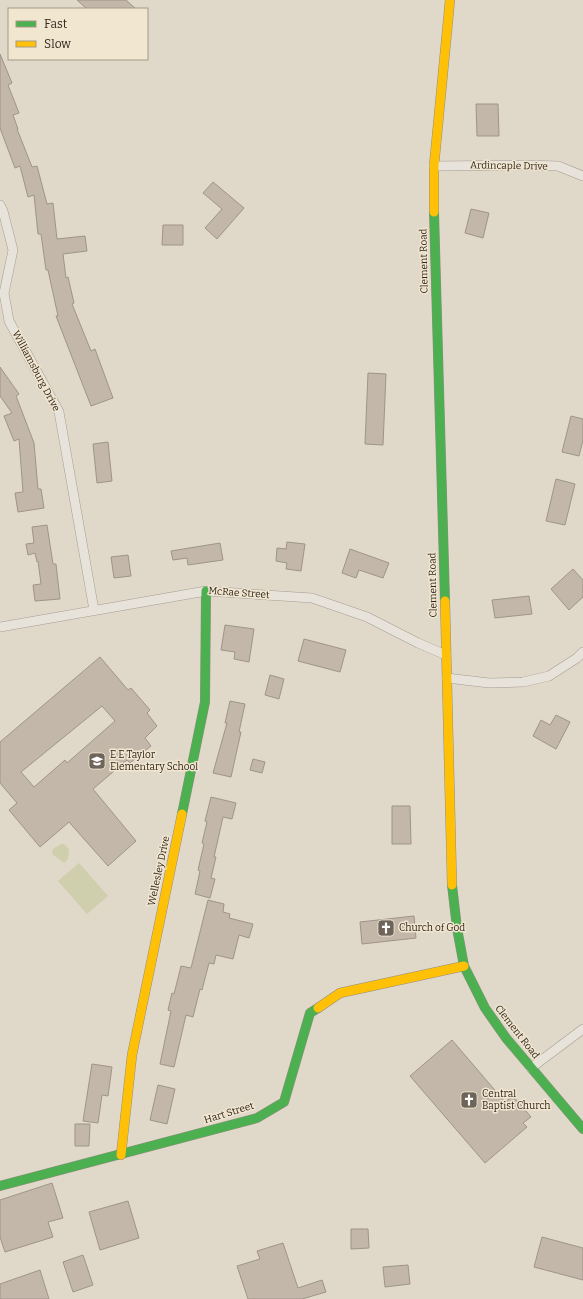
<svg xmlns="http://www.w3.org/2000/svg" width="583" height="1299" viewBox="0 0 583 1299" font-family="Bitter,serif">
<rect width="100%" height="100%" fill="#e0d8c9"/>
<g fill="#cfcead">
<path d="M61,844H64L69,849L68,859L64,863L52,854L53,849Z"/>
<path d="M79,863L108,896L87,914L58,881Z"/>
</g>
<g fill="#c3b7aa" stroke="#9f9489" fill-rule="evenodd">
<path d="M77,0H126L136,9H87Z"/>
<path d="M0,54L12,83L8,85L19,113L13,115L18,129H17L32,167L37,166L47,204L53,203L57,239L85,236L87,251L63,254L66,278L68,277L74,303L72,304L91,351L95,349L113,398L91,406L56,316H58L48,270H46L41,234H38L34,195L28,197L20,166L15,168L0,128Z"/>
<path d="M476,104H498L499,136H477Z"/>
<path d="M213,182L244,208L217,239L205,228L222,209L203,193Z"/>
<path d="M471,209L489,213L483,238L465,233Z"/>
<path d="M163,225H183V245H162Z"/>
<path d="M0,367L19,394L16,396L34,443L38,489H41L44,508L18,512L15,493L23,492L19,439L14,441L4,416L12,413L0,396Z"/>
<path d="M368,373L386,374L383,445L365,444Z"/>
<path d="M571,416L583,419V440L579,456L562,452Z"/>
<path d="M108,442L112,481L97,483L93,444Z"/>
<path d="M556,479L575,484L565,525L546,521Z"/>
<path d="M47,525L53,564H56L60,599L35,601L33,585L41,584L38,561L37,562L35,553L28,555L26,544L34,543L32,527Z"/>
<path d="M287,542L305,544L301,571L286,569L287,563L276,561L277,548L286,549Z"/>
<path d="M220,543L223,560L188,565L187,558L173,560L171,551Z"/>
<path d="M350,549L389,563L383,578L359,570L356,578L342,573Z"/>
<path d="M128,555L131,576L114,578L111,557Z"/>
<path d="M573,569L583,580V597L569,610L551,589Z"/>
<path d="M529,596L532,614L495,618L492,600Z"/>
<path d="M225,625L254,629L249,662L234,659L235,652L221,650Z"/>
<path d="M304,639L346,650L340,672L298,661Z"/>
<path d="M100,657L128,690L131,688L150,710L147,713L157,726L145,738L151,746L130,763L127,760L93,789L136,841L108,866L69,822L40,847L9,810L17,803L0,783V742ZM102,706L115,721L67,763L65,760L34,787L21,772Z"/>
<path d="M270,675L284,679L279,699L265,695Z"/>
<path d="M230,701L245,704L239,732H241L231,777L213,773L227,723H225Z"/>
<path d="M556,715L570,722L556,749L533,736L541,720L550,725Z"/>
<path d="M253,759L265,762L262,773L250,770Z"/>
<path d="M211,797L236,803L232,819L223,817L214,857H216L211,878L215,879L210,898L195,894L200,871L198,870L204,844L202,843L207,822L205,821Z"/>
<path d="M392,806H410L411,844H392Z"/>
<path d="M208,900L224,904L223,912L230,914L229,918L253,924L249,938L239,935L233,959L216,955L214,964L209,963L202,990L200,989L193,1017L186,1015L174,1067L160,1064L171,1011L168,1010L172,993L174,994L181,966L191,968Z"/>
<path d="M414,916L416,938L362,944L360,922Z"/>
<path d="M452,1040L505,1102L513,1096L531,1117L523,1123L527,1127L485,1163L410,1076Z"/>
<path d="M92,1064L112,1067L108,1096L102,1095L98,1123L83,1121Z"/>
<path d="M158,1085L175,1089L167,1124L150,1120Z"/>
<path d="M75,1124H90L89,1146H75Z"/>
<path d="M52,1183L63,1218L48,1222L53,1237L5,1252L0,1237V1200Z"/>
<path d="M128,1201L139,1238L100,1250L89,1212Z"/>
<path d="M351,1229H368L369,1248L351,1249Z"/>
<path d="M542,1237L583,1248V1280L534,1267Z"/>
<path d="M283,1243L298,1288L322,1280L326,1292L302,1299H248L237,1266L260,1259L257,1251Z"/>
<path d="M83,1255L93,1285L73,1292L63,1262Z"/>
<path d="M408,1265L410,1284L385,1287L383,1267Z"/>
<path d="M40,1270L49,1299H0V1284Z"/>
</g>
<g fill="none" stroke-linecap="round" stroke-linejoin="round">
<g stroke="#a59d93" stroke-width="10">
<g id="street">
<path d="M434,166L526,165L558,166L583,176"/>
<path d="M0,205L3,211L13,250L4,293L9,321L59,412L94,610"/>
<path d="M0,627L206,591L312,598L367,617L418,643L446,655"/>
<path d="M447,678L489,683L523,682L549,676L577,658L583,652"/>
<path d="M531,1068L583,1029"/>
</g>
</g>
<g stroke="#948d83" stroke-width="10">
<g id="fast">
<path d="M434,212L445,601"/>
<path d="M182,814L205,702L206,591"/>
<path d="M452,885L457,928L464,966L485,1008L506,1038L583,1129"/>
<path d="M0,1186L257,1118L284,1102L310,1013L318,1008"/>
</g>
</g>
<g stroke="#948d83" stroke-width="10">
<g id="slow">
<path d="M434,212V166L450,0"/>
<path d="M445,601L452,885"/>
<path d="M318,1008L340,993L464,966"/>
<path d="M121,1155L132,1055L182,814"/>
</g>
</g>
<use href="#street" stroke="#e8e3da" stroke-width="9"/>
<use href="#fast" stroke="#4caf50" stroke-width="9"/>
<use href="#slow" stroke="#ffc107" stroke-width="9"/>
</g>
<defs>
<g id="school-square" transform="scale(0.9)"><rect x="-9" y="-9" width="18" height="18" rx="4" fill="#6e6459" stroke="#f1e6cf"/><path d="M0-5L7-2L0 1L-7-2ZM-4 1L0 2.5L4 1V4Q0 6-4 4Z" fill="#fff"/></g>
<g id="church-square" transform="scale(0.9)"><rect x="-9" y="-9" width="18" height="18" rx="4" fill="#6e6459" stroke="#f1e6cf"/><path d="M-1.2-6h2.4v3.5h3.3v2.4h-3.3V6h-2.4V-.1h-3.3v-2.4h3.3Z" fill="#fff"/></g>
</defs>
<g fill-rule="evenodd">
<use href="#school-square" x="97" y="761"/>
<use href="#church-square" x="386" y="928"/>
<use href="#church-square" x="469" y="1100"/>
</g>
<g text-anchor="middle" dominant-baseline="central" stroke-width="3" stroke-linejoin="round" paint-order="stroke">
<g font-size="10" fill="#31261d" stroke="#f1e6cf">
<text transform="translate(509 166) rotate(1)">Ardincaple Drive</text>
<text transform="translate(424 261) rotate(-91)">Clement Road</text>
<text transform="translate(36 371) rotate(62)">Williamsburg Drive</text>
<text transform="translate(433 585) rotate(-91)">Clement Road</text>
<text transform="translate(239 593) rotate(4)">McRae Street</text>
<text transform="translate(159 871) rotate(-78)">Wellesley Drive</text>
<text transform="translate(517 1032) rotate(52)">Clement Road</text>
<text transform="translate(229 1113) rotate(-17)">Hart Street</text>
</g>
<g font-size="10" fill="#31261d" stroke="#f1e6cf" text-anchor="start">
<text x="110" y="755">E E Taylor<tspan x="110" dy="12">Elementary School</tspan></text>
<text x="399" y="928">Church of God</text>
<text x="482" y="1094">Central<tspan x="482" dy="12">Baptist Church</tspan></text>
</g>
</g>
<rect x="8" y="8" width="140" height="52" fill="#f1e6cf" stroke="#a49988"/>
<rect x="16" y="21" width="20" height="6" fill="#4caf50" stroke="#a49988"/>
<text x="44" y="28" font-size="12" fill="#31261d">Fast</text>
<rect x="16" y="41" width="20" height="6" fill="#ffc107" stroke="#a49988"/>
<text x="44" y="48" font-size="12" fill="#31261d">Slow</text>
</svg>
